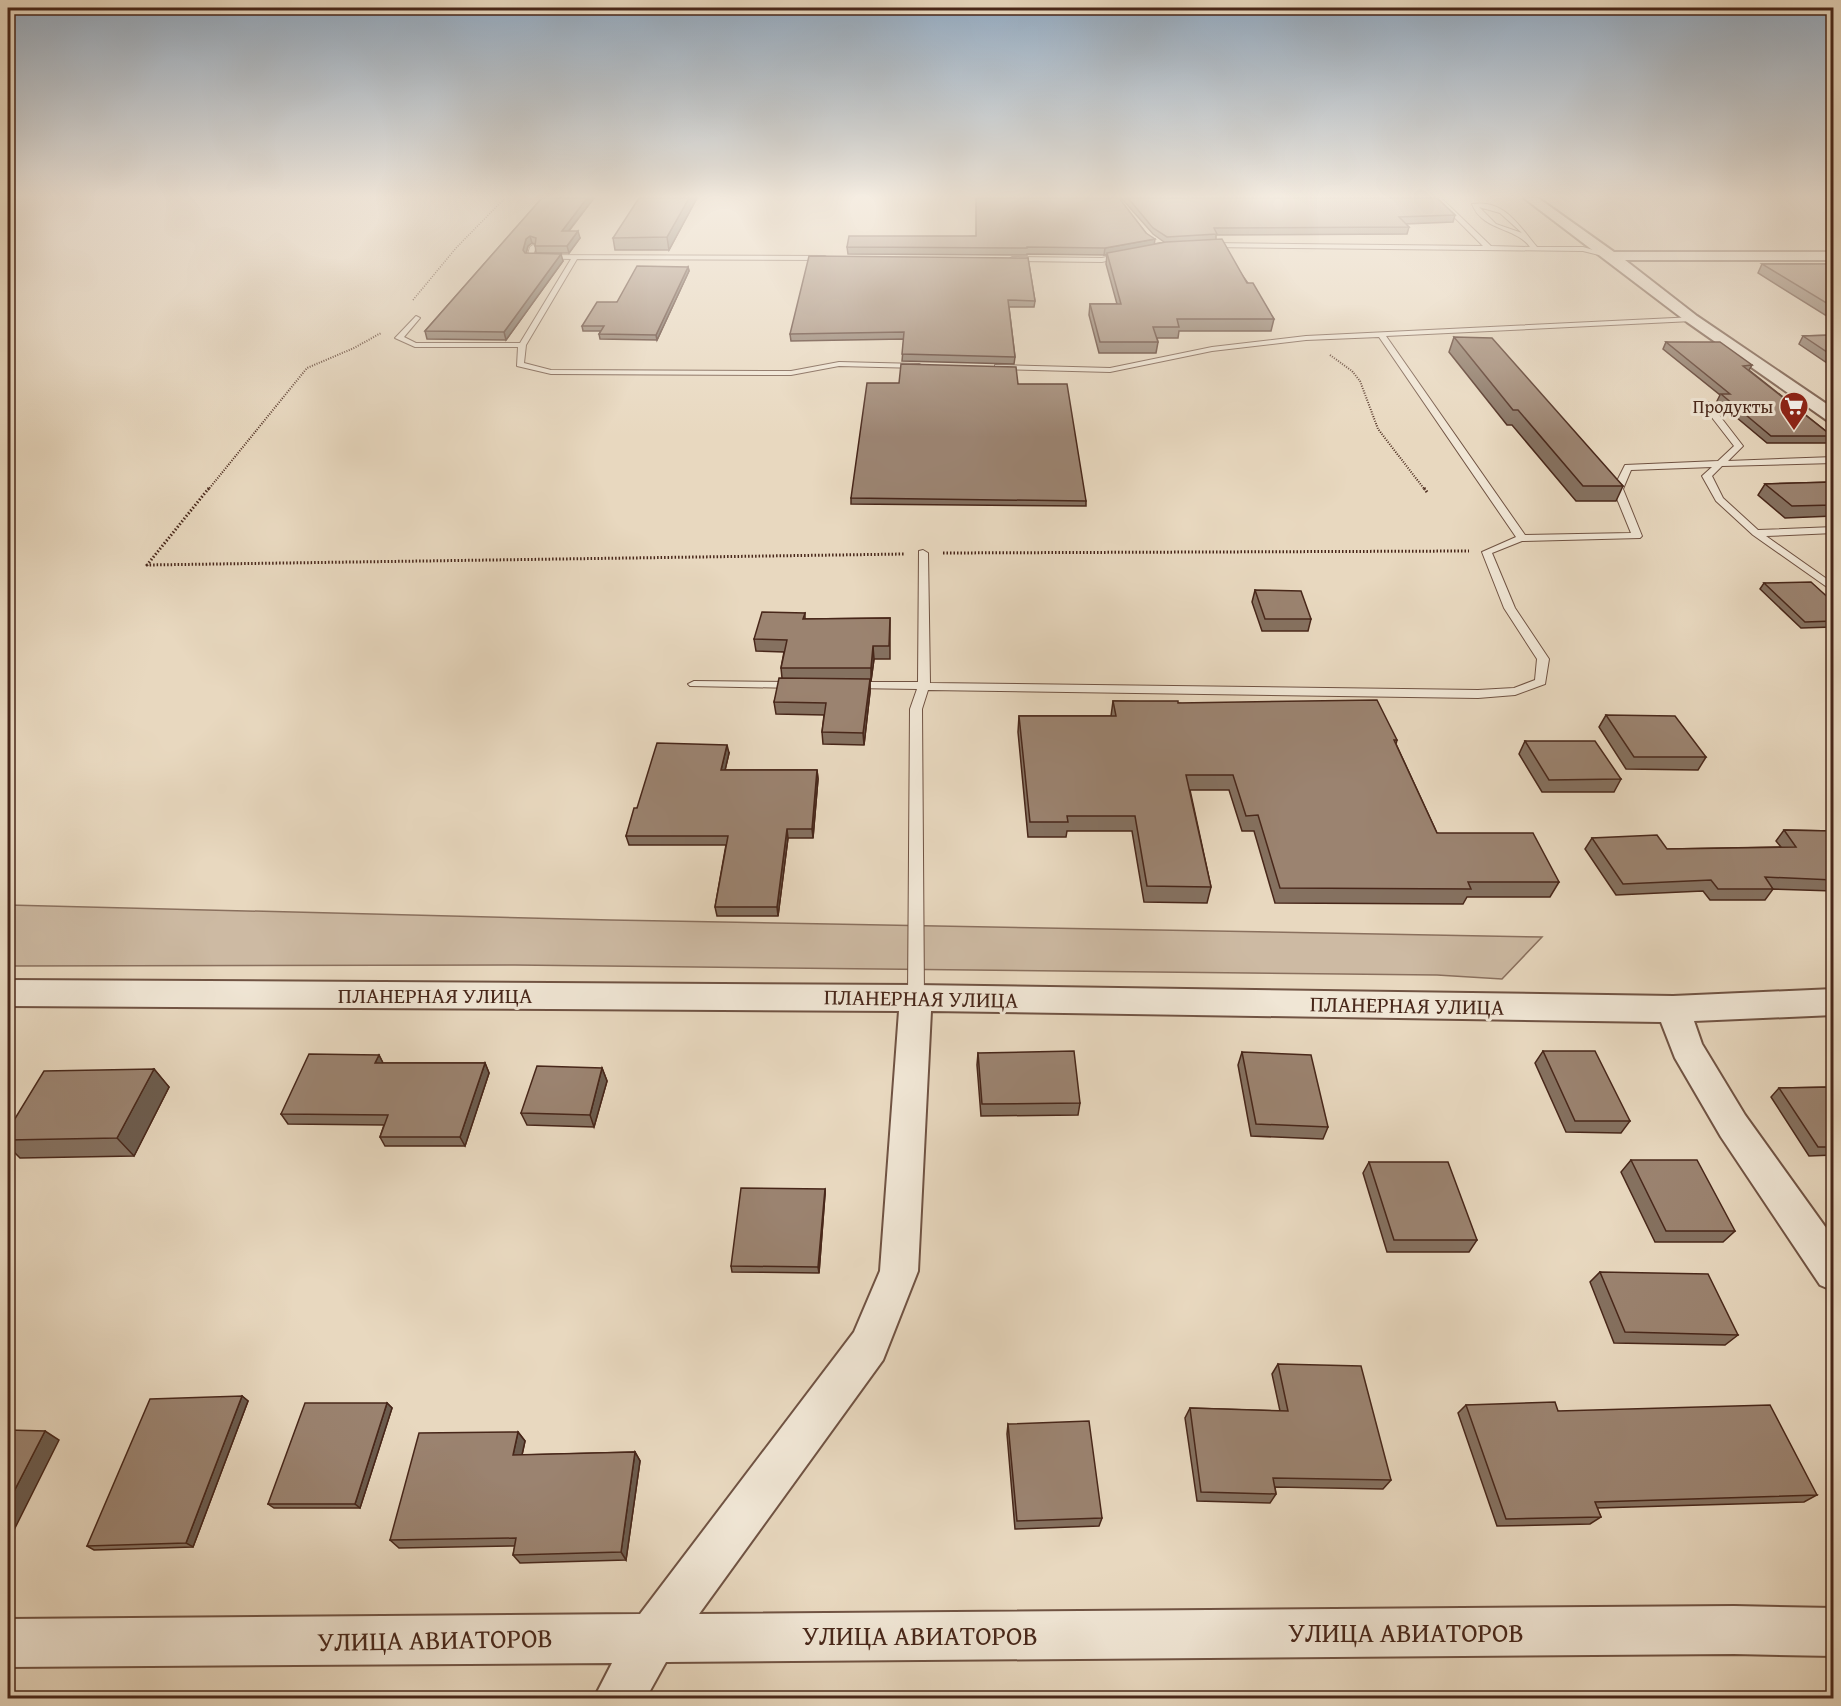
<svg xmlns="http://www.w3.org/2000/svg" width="1841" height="1706" viewBox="0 0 1841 1706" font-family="'Gentium Book Plus',serif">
<rect width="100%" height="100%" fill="#e8d8bf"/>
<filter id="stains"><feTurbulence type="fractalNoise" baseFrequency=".00333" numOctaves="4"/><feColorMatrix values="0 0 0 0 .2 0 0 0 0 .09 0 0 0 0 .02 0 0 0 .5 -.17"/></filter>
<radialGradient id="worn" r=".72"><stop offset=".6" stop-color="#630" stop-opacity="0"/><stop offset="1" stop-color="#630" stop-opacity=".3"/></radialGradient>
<path fill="#cdbaa3" stroke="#8a705e" stroke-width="1.5" d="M8,905L611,920L1542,937L1502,979L1437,975L515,965L8,966Z"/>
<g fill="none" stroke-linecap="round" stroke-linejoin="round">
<g stroke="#705343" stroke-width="2">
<g id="lane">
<path d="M1435,198H1441L1491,246L1530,247C1516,227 1482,231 1472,204C1505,199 1519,226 1537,247H1583L1614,256L1611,258L1583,251L1209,247L1206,245L1209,243L1483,246ZM1479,207L1500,213L1522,233L1496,224Z"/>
<path d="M533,245L536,247L533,255L825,256L828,258L825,260L577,259L526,345L524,363L551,370L791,371L839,362L919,364L923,366L919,368L839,366L791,375L551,374L517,366L518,347H415L395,338L416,316L420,318L404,337L416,343H520L571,259L527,258L530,247Z"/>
<path d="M1125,253L1127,256L1102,262L1012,261L1009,259L1012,257L1102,258Z"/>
<path d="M1695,317V321H1692L1386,336L1525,535L1631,533L1613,489L1625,465L1718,461L1734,446L1703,406V402H1709L1743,446L1728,461L1834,457V463L1722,466L1712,476L1723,498L1758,530L1834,527V533L1766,536L1834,584V592L1753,535L1716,501L1702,476L1712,467L1631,470L1623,489L1642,536L1640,538L1522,541L1492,553L1515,608L1549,659L1545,684L1515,695L1478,698L928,690L922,709L924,998L921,1002L916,1004L911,1002L908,998L910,709L917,689L853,688L847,685L853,682H918L919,551L923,550L928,553L930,683L1478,690L1514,688L1535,680L1537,659L1504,608L1482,552L1516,537L1379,337L1306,340L1212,351L1110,372L998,369H995V365L1110,368L1212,347L1306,336Z"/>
<path d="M694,681L795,682L801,685L795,688L690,686L688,684Z"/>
</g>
</g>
<g stroke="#705343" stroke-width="4">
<g id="street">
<path d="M1524,198H1538L1614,252H1834V260H1625L1697,316L1834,409V422L1828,421L1687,322Z"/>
<path d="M8,980L916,985L1673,996L1834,989V1015L1694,1021L1702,1044L1745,1115L1834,1239V1291L1820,1285L1721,1137L1675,1058L1661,1022L931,1011L918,1271L883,1360L699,1614L1734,1606L1834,1608V1656L1734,1654L666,1662L646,1698H594L612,1663L8,1667V1619L640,1614L854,1332L880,1271L899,1011L8,1006Z"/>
</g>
</g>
<path stroke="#48271a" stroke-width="1.5" stroke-dasharray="1 1.5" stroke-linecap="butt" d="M413,300L456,248L505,198"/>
<g stroke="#48271a" stroke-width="2" stroke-dasharray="1 1.5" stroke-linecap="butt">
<path d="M1330,355L1352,371L1360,381L1378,429L1425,490"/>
<path d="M208,490L307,368L354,348L381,333"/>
</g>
<g stroke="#48271a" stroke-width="3" stroke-dasharray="1.5 2" stroke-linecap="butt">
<path d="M209,488L147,565L905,554"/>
<path d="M1424,488L1427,492"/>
<path d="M943,553L1469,551"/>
</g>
<use href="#lane" fill="#f0e6d5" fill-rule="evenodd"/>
<use href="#street" fill="#f0e6d5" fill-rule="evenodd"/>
</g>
<g fill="#857160" stroke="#48271a" stroke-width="1.5" fill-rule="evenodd">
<path d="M542,198H594L569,231L580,238L569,253H536L535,244L532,243L528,246L526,253L563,261L506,340L427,339L425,331Z"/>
<path d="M697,198L669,250H615L613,238Z"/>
<path d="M1119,198H1437L1455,215L1453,222L1405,224L1409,227L1407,234L1216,235V239L1274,319L1271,331H1179L1178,338H1157L1158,342L1156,353H1099L1089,315L1090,304H1117L1106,264L1107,255L1027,254V255L848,254L847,247L976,236ZM1123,200L1153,234L1164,242L1154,244L1146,233L1121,201Z"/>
<path d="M1028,258L1035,301L1034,307H1009L1015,357L1014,364L902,361L904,339L791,341L790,334Z"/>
<path d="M1832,258H1833V320L1758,273L1762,264H1829Z"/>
<path d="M688,267L689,271L657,340L600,339L599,334L601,331H583L582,326L617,302Z"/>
<path d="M1833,335V367L1799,344L1803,336Z"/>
<path d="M1454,337L1623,486L1616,501H1576L1512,425H1507L1449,352Z"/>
<path d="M1666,342L1752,365L1749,370L1832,436L1828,443H1767L1717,401L1720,395L1663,349Z"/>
<path d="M1018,384L1086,501V506L851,504V498Z"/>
<path d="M1833,482V516L1785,518L1758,495L1765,484Z"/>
<path d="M1764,583L1833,602V627L1801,628L1760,589Z"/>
<path d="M1255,590L1311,619L1308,631H1262L1252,602Z"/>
<path d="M805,613V619L890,618V659H874L871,681H870V692L864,745L823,744L822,732L824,715L776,714L774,702L782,678L781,668L784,652L756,651L754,639Z"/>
<path d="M1113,701L1178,703L1397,740L1396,744L1437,833L1559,882L1550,897H1467L1463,904L1275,903L1254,831H1242L1229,790H1190L1211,887L1207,903L1144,902L1132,831H1067L1066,837H1028L1018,732L1019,716H1111Z"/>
<path d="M1606,715L1706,757L1698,770L1626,769L1599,727Z"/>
<path d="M1525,741L1621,779L1614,792H1542L1519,754Z"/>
<path d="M729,753L725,770H817L818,779L813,838H788L778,916H717L715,907L726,845H629L626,836L637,808Z"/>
<path d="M1784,830L1833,831V891L1773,889L1765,900H1710L1703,891L1616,895L1585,849L1592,838L1667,849L1781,847L1776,841Z"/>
<path d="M1543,1051L1630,1121L1621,1133L1566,1132L1535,1063Z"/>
<path d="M1242,1052L1328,1127L1323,1139L1251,1136L1238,1065Z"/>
<path d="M978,1053L1080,1103L1078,1115L981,1116L977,1065Z"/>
<path d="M379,1055L383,1063H485L489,1073L465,1146H385L380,1137L384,1125L288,1124L281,1114Z"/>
<path d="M602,1068L607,1081L594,1127L527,1125L521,1113Z"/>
<path d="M154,1069L169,1087L134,1156L20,1158L8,1146V1130Z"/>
<path d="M1833,1087V1155L1809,1156L1771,1097L1779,1088Z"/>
<path d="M1631,1160L1735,1231L1723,1242H1655L1621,1172Z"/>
<path d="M1369,1162L1477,1240L1469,1252H1387L1363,1173Z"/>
<path d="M825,1189V1194L819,1273L732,1272L731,1266Z"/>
<path d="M1600,1272L1738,1335L1725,1345L1614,1343L1590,1282Z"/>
<path d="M1278,1364L1391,1480L1383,1489L1275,1487L1276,1494L1270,1503L1197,1501L1185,1418L1190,1408L1280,1411L1272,1374Z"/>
<path d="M242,1396L248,1401L193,1547L94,1550L87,1546Z"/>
<path d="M387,1403L392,1408L360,1508H274L268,1504Z"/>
<path d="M1466,1405L1558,1411L1817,1495L1804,1502L1597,1508L1601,1517L1590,1524L1497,1526L1458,1413Z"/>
<path d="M1008,1424L1102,1518L1099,1526L1015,1529L1007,1434Z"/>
<path d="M518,1432L525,1441L522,1455L635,1452L640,1461L626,1560L520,1563L513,1555L515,1546L399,1548L390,1540Z"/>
</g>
<g fill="#6c5c4e" stroke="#48271a" stroke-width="1.5">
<path d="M587,198H594L563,238L562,231Z"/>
<path d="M689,198H697L669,250L667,237Z"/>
<path d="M578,231L580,238L569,253L567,246Z"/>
<path d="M530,236L532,243L528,246L525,257L523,250L526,239Z"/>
<path d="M1155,239L1154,246L1104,255L1105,248Z"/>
<path d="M561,254L563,261L506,340L504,332Z"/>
<path d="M688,267L689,271L657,340L656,335Z"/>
<path d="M873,646L874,659L871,681V668Z"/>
<path d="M870,679V692L864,745L863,733Z"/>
<path d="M727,745L729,753L723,779L721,770Z"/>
<path d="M817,770L818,779L813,838L812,829Z"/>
<path d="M787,829L788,838L778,916L777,907Z"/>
<path d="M379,1055L384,1065L375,1063Z"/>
<path d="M485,1063L489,1073L465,1146L460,1137Z"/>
<path d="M602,1068L607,1081L594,1127L590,1115Z"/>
<path d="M154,1069L169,1087L134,1156L117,1138Z"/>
<path d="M825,1189V1194L819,1273L818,1267Z"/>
<path d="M242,1396L248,1401L193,1547L186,1543Z"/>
<path d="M387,1403L392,1408L360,1508L355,1504Z"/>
<path d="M45,1431L59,1440L8,1542V1503Z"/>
<path d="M518,1432L525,1441L520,1464L513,1455Z"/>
<path d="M635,1452L640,1461L626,1560L621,1552Z"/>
</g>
<g fill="#9b8370" stroke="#48271a" stroke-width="1.5">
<path d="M542,198H587L562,231H578L567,246H535L536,238L530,236L526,239L523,250L525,253L561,254L504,332L425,331Z"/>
<path d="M639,198H689L667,237L613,238Z"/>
<path d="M976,198H1119L1146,233L1155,239L1105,248L1027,247V248L847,247L849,236H976Z"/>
<path d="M1128,198H1437L1455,215L1399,217L1409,227L1214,228L1217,234L1167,237L1153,228Z"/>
<path d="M1222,239L1247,283H1253L1274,319H1177L1179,327H1153L1158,342H1100L1090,304H1121L1107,253L1166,242Z"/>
<path d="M809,256L1028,258L1035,301L1008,300L1015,357L902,354L904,332L790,334Z"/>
<path d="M1762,264H1833V307Z"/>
<path d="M637,266L688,267L656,335L599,334L604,326H582L597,302H617Z"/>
<path d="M1833,335V356L1803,336Z"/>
<path d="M1454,337L1492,338L1623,486H1583L1518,410H1513Z"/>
<path d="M1666,342H1720L1752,365L1743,366L1832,436H1771L1721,394H1730Z"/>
<path d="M901,364L1016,367L1018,384H1067L1086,501L851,498L867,383H899Z"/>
<path d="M1833,482V505L1792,506L1765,484Z"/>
<path d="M1811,582L1833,602V621L1805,622L1764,583Z"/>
<path d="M1255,590L1301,591L1311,619H1265Z"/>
<path d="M762,612L805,613L803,619L890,618L889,646H873L871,668H781L787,640L754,639Z"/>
<path d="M779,678L870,679L863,733L822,732L826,703L774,702Z"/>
<path d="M1377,700L1397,740H1394L1437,833H1533L1559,882H1468L1471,889L1280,888L1258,815L1246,816L1233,775H1186L1211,887L1147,886L1135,816H1067L1068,822H1030L1019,716H1116L1113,701H1178V703Z"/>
<path d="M1606,715L1675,716L1706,757H1634Z"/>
<path d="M1525,741H1595L1621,779L1549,780Z"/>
<path d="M657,743L727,745L721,770H817L812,829H787L777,907H715L728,836H626L634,808H637Z"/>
<path d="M1784,830L1833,831V880L1765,877L1773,889H1718L1711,880L1623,884L1592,838L1657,835L1667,849L1796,847Z"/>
<path d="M1074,1051L1080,1103L982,1104L978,1053Z"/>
<path d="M1543,1051H1595L1630,1121H1575Z"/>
<path d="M1242,1052L1311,1055L1328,1127L1256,1124Z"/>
<path d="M309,1054L379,1055L375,1063H485L460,1137H380L388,1115L281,1114Z"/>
<path d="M537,1066L602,1068L590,1115L521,1113Z"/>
<path d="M154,1069L117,1138L8,1140V1130L44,1071Z"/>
<path d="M1833,1087V1147H1818L1779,1088Z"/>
<path d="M1631,1160H1697L1735,1231H1666Z"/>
<path d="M1369,1162H1448L1477,1240H1394Z"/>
<path d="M741,1188L825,1189L818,1267L731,1266Z"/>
<path d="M1600,1272L1708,1274L1738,1335L1625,1332Z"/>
<path d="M1278,1364L1361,1366L1391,1480L1273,1478L1276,1494L1201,1492L1190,1408L1288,1411Z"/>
<path d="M242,1396L186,1543L87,1546L150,1399Z"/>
<path d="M1555,1402L1558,1411L1770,1405L1817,1495L1595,1502L1601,1517L1506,1519L1466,1405Z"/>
<path d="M305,1403H387L355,1504H268Z"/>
<path d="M1089,1421L1102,1518L1017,1521L1008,1424Z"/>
<path d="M8,1430L45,1431L8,1503Z"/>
<path d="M518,1432L513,1455L635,1452L621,1552L513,1555L516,1538L390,1540L419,1433Z"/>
</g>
<linearGradient id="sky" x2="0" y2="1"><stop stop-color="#92aac1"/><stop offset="0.45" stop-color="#f5ede2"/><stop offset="1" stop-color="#f5ede2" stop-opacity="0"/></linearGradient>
<rect width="1841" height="437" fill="url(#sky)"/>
<defs>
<g id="supermarket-pin" transform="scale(1.5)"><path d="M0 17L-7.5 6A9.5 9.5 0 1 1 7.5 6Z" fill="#8f2418" stroke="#f0e6d5"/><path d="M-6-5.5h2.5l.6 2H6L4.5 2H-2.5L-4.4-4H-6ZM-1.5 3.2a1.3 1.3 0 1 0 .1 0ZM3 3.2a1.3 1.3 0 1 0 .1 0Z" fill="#fff"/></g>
</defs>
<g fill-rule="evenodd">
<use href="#supermarket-pin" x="1794" y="406"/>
</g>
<g text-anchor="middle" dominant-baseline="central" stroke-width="6" stroke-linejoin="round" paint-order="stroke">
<g font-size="18" fill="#48271a" stroke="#f0e6d5" text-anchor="end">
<text x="1773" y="406">Продукты</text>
</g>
<g font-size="22" fill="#48271a" stroke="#f0e6d5">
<text x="435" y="995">ПЛАНЕРНАЯ УЛИЦА</text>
<text transform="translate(921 998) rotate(1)">ПЛАНЕРНАЯ УЛИЦА</text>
<text transform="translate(1407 1005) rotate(1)">ПЛАНЕРНАЯ УЛИЦА</text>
</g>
<g font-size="27" fill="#48271a" stroke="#f0e6d5">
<text x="1406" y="1632">УЛИЦА АВИАТОРОВ</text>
<text x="920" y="1635">УЛИЦА АВИАТОРОВ</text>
<text transform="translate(435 1639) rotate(-1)">УЛИЦА АВИАТОРОВ</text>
</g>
</g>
<rect width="1841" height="1706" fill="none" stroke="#e8d8bf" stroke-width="30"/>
<rect x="9" y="9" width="1823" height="1688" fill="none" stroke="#48271a" stroke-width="3"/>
<rect x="15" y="15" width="1811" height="1676" fill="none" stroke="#48271a" stroke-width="1.5"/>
<rect width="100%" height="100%" filter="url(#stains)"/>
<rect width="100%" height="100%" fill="url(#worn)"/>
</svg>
